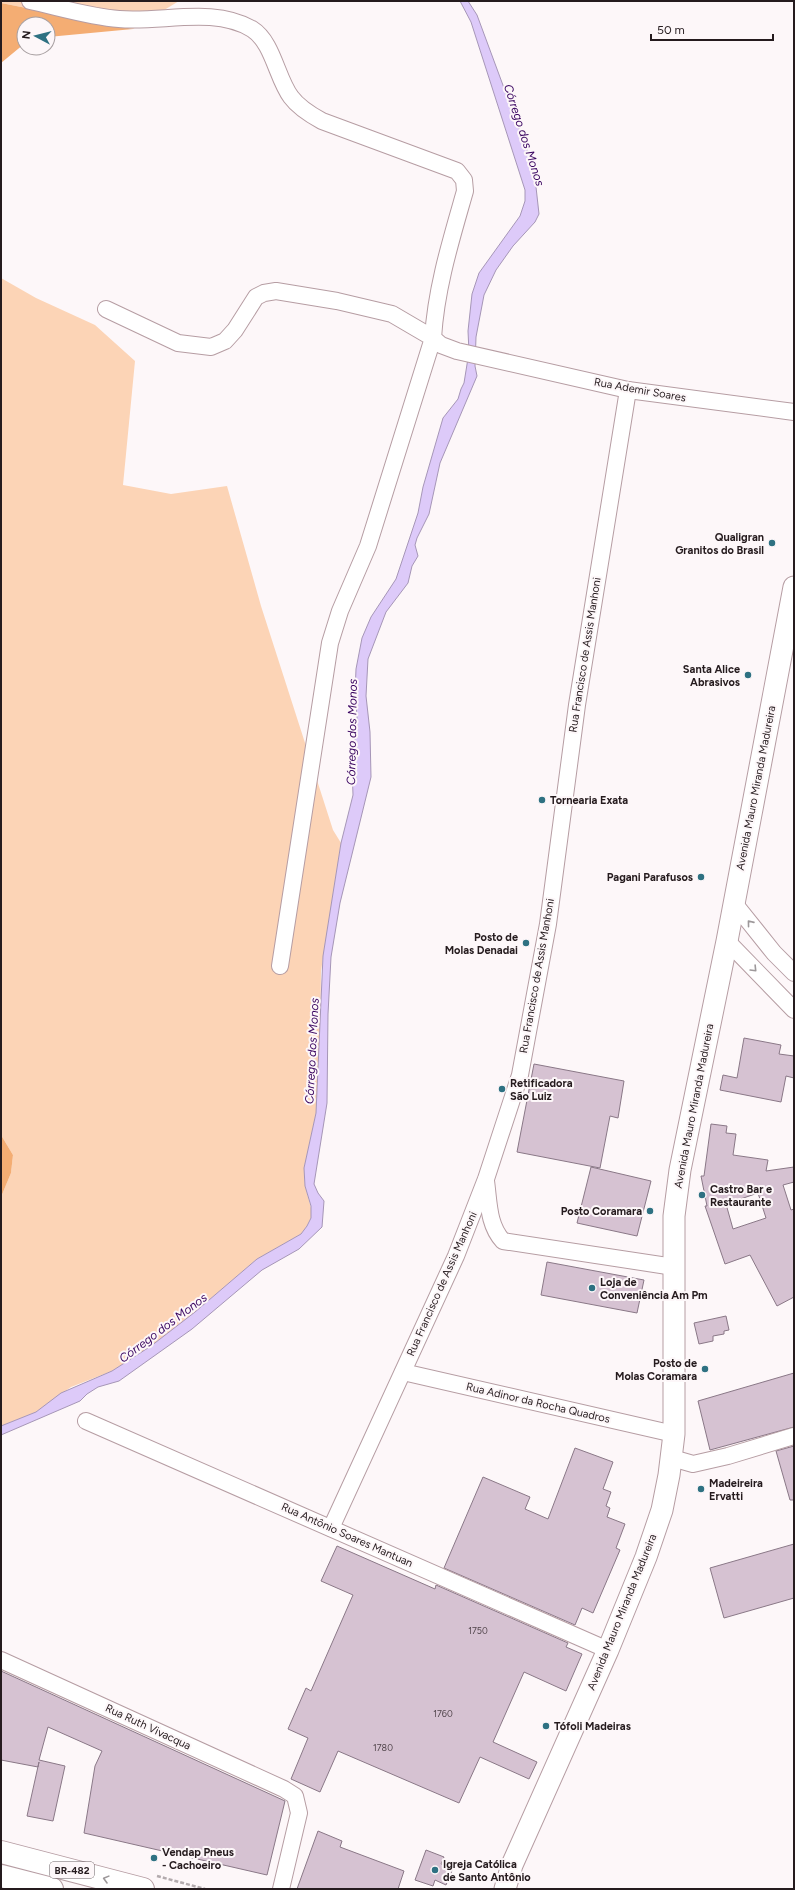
<svg xmlns="http://www.w3.org/2000/svg" width="795" height="1890" viewBox="0 0 795 1890" font-family="Figtree,sans-serif">
<rect width="100%" height="100%" fill="#fdf7f9"/>
<g fill="#fcd4b6">
<path d="M1,1H179L133,29L1,3Z"/>
<path d="M1,278L36,298L95,325L135,361L123,485L171,494L227,486L261,606L333,830L341,843L321,971L320,1039L316,1113L304,1168L305,1186L311,1208V1218L307,1226L301,1234L257,1259L195,1312L151,1346L125,1363L112,1371L71,1387L36,1412L1,1426V1197L11,1173L13,1155L1,1135Z"/>
</g>
<g fill="#f4ad73">
<path d="M1,3L133,29L48,37V24H24V44L1,63Z"/>
<path d="M1,1135L13,1155L11,1173L1,1197Z"/>
</g>
<path fill="#ddcaf9" stroke="#a696b7" d="M460,1H468L477,15L534,169L539,214L535,222L513,246L496,270L484,295L476,337L475,366L477,376L440,463L429,514L417,538L415,545L418,556L412,566L408,583L386,612L368,659L366,696L370,732L371,777L340,903L331,957L328,1014L327,1103L314,1184L318,1193L324,1201L322,1227L299,1249L262,1270L192,1329L119,1381L98,1387L87,1394L80,1401L1,1435V1426L36,1412L61,1393L112,1371L151,1346L195,1312L257,1259L301,1234L307,1226L311,1218V1206L305,1186L304,1168L316,1113L323,956L341,843L353,795L352,766L357,718L355,693L356,669L362,638L371,617L396,579L418,513L423,487L443,418L458,399L461,389L464,383L469,352L468,331L472,294L479,273L520,216L525,201V190L471,22Z"/>
<g fill="#d6c2d2" stroke="#8a7887" fill-rule="evenodd">
<path d="M744,1038L781,1045L779,1054L794,1056V1078L786,1076L781,1102L720,1090L723,1075L737,1078Z"/>
<path d="M534,1064L624,1081L618,1118L610,1116L600,1168L517,1152Z"/>
<path d="M711,1124L727,1126L726,1133L736,1134L733,1155L768,1160L766,1171L794,1167V1182L783,1185L791,1210L794,1209V1297L777,1306L750,1255L725,1264L705,1206H707L701,1176H704ZM758,1193L766,1218L733,1229L726,1204Z"/>
<path d="M591,1167L651,1181L637,1236L577,1223Z"/>
<path d="M547,1262L644,1280L637,1313L541,1295Z"/>
<path d="M726,1316L729,1330L724,1331V1334L713,1336V1341L699,1344L694,1323Z"/>
<path d="M794,1373V1427L710,1450L698,1401Z"/>
<path d="M794,1446V1500H790L776,1451Z"/>
<path d="M575,1448L613,1462L603,1489L611,1492L606,1506L610,1508L607,1517L625,1524L616,1548L620,1550L593,1613L582,1608L575,1625L444,1568L483,1477L530,1497L525,1509L548,1519Z"/>
<path d="M794,1544V1598L724,1618L710,1568Z"/>
<path d="M337,1546L435,1589L436,1585L568,1643L566,1647L582,1654L566,1691L524,1672L493,1742L537,1762L529,1779L480,1757L459,1803L338,1751L320,1792L291,1779L308,1738L288,1729L306,1688L311,1691L353,1595L321,1581Z"/>
<path d="M1,1671L285,1801L267,1875L84,1833L95,1766L102,1751L48,1727L39,1760L65,1766L53,1821L27,1816L39,1762L38,1767L1,1760Z"/>
<path d="M318,1831L342,1841L340,1847L404,1871L398,1889H297Z"/>
<path d="M426,1850L444,1857L441,1864L453,1868L446,1885L435,1880L433,1886L415,1880Z"/>
</g>
<g fill="none" stroke-linecap="round" stroke-linejoin="round">
<g stroke="#b69da3" stroke-width="18">
<g id="minor">
<path d="M30,1C58,7 90,17 119,19C162,23 213,6 252,29C273,42 277,79 291,97C299,108 311,115 322,121L457,171L464,180L465,191C451,240 436,288 433,338L441,345L457,351L628,390L794,412"/>
<path d="M106,309L178,343L211,347L225,341L235,330L256,297L264,293L276,291L337,301L392,314L433,338L368,546L340,611L330,643L280,966"/>
<path d="M734,903L774,953L794,973"/>
<path d="M727,941L794,1010"/>
<path d="M486,1181C489,1202 488,1225 503,1241L674,1267"/>
<path d="M403,1372L674,1434"/>
<path d="M86,1421L608,1650"/>
<path d="M672,1458L693,1464L728,1456L794,1436"/>
<path d="M331,1528L456,1256L486,1179L520,1075L548,924L577,705L628,390"/>
<path d="M1,1660L284,1789L295,1796L299,1813L281,1889"/>
</g>
</g>
<g stroke="#b69da3" stroke-width="23">
<path id="major" d="M505,1889L512,1865L608,1650L646,1557L662,1510L669,1475L674,1434V1216L680,1170L727,941L794,587"/>
</g>
<g stroke="#b69da3" stroke-width="24">
<g id="highway">
<path d="M1,1852L143,1889"/>
<path d="M1,1876L52,1889"/>
</g>
</g>
<path stroke="#b3abae" stroke-width="2.5" stroke-dasharray="4 2" stroke-linecap="butt" d="M157,1876L205,1889"/>
<use href="#minor" stroke="#fff" stroke-width="16"/>
<use href="#major" stroke="#fff" stroke-width="21"/>
<use href="#highway" stroke="#fff" stroke-width="22"/>
</g>
<defs><path id="oneway-chevron" d="M-2-3.5L2.5 0L-2 3.5" fill="none" stroke-width="1.6" stroke-linecap="round" stroke-linejoin="round"/></defs>
<g stroke="#9d989a">
<use href="#oneway-chevron" transform="translate(750 923) rotate(-129)"/>
<use href="#oneway-chevron" transform="translate(754 969) rotate(46)"/>
<use href="#oneway-chevron" transform="translate(106 1879) rotate(-165)"/>
</g>
<g fill="#2e7182" stroke="#fdf7f9" stroke-width="1.5">
<circle cx="772" cy="543" r="4"/>
<circle cx="748" cy="675" r="4"/>
<circle cx="542" cy="800" r="4"/>
<circle cx="701" cy="877" r="4"/>
<circle cx="526" cy="943" r="4"/>
<circle cx="502" cy="1089" r="4"/>
<circle cx="702" cy="1195" r="4"/>
<circle cx="650" cy="1211" r="4"/>
<circle cx="592" cy="1288" r="4"/>
<circle cx="705" cy="1369" r="4"/>
<circle cx="701" cy="1489" r="4"/>
<circle cx="546" cy="1726" r="4"/>
<circle cx="154" cy="1858" r="4"/>
<circle cx="435" cy="1870" r="4"/>
</g>
<g text-anchor="middle" dominant-baseline="central" stroke-width="4" stroke-linejoin="round" paint-order="stroke">
<g font-size="9" fill="#51454b">
<text x="478" y="1630">1750</text>
<text x="443" y="1713">1760</text>
<text x="383" y="1747">1780</text>
</g>
<rect fill="#fdf7f9" stroke="#665d60" stroke-width="1" x="50" y="1862" width="44" height="16" rx="3"/>
<g font-size="10" font-weight="bold" fill="#251b1e">
<text x="72" y="1870">BR-482</text>
</g>
<g font-size="11" fill="#251b1e" stroke="#fdf7f9">
<text transform="translate(640 390) rotate(10)">Rua Ademir Soares</text>
<text transform="translate(585 655) rotate(-81)">Rua Francisco de Assis Manhoni</text>
<text transform="translate(756 788) rotate(-79)">Avenida Mauro Miranda Madureira</text>
<text transform="translate(537 976) rotate(-80)">Rua Francisco de Assis Manhoni</text>
<text transform="translate(694 1106) rotate(-79)">Avenida Mauro Miranda Madureira</text>
<text transform="translate(442 1284) rotate(-66)">Rua Francisco de Assis Manhoni</text>
<text transform="translate(538 1403) rotate(13)">Rua Adinor da Rocha Quadros</text>
<text transform="translate(347 1535) rotate(24)">Rua Antônio Soares Mantuan</text>
<text transform="translate(622 1612) rotate(-68)">Avenida Mauro Miranda Madureira</text>
<text transform="translate(148 1727) rotate(25)">Rua Ruth Vivacqua</text>
</g>
<g font-size="11" font-weight="bold" fill="#251b1e" stroke="#fdf7f9" text-anchor="start">
<text x="764" y="537" text-anchor="end">Qualigran<tspan x="764" dy="13">Granitos do Brasil</tspan></text>
<text x="740" y="669" text-anchor="end">Santa Alice<tspan x="740" dy="13">Abrasivos</tspan></text>
<text x="550" y="800">Tornearia Exata</text>
<text x="693" y="877" text-anchor="end">Pagani Parafusos</text>
<text x="518" y="937" text-anchor="end">Posto de<tspan x="518" dy="13">Molas Denadai</tspan></text>
<text x="510" y="1083">Retificadora<tspan x="510" dy="13">São Luiz</tspan></text>
<text x="710" y="1189">Castro Bar e<tspan x="710" dy="13">Restaurante</tspan></text>
<text x="642" y="1211" text-anchor="end">Posto Coramara</text>
<text x="600" y="1282">Loja de<tspan x="600" dy="13">Conveniência Am Pm</tspan></text>
<text x="697" y="1363" text-anchor="end">Posto de<tspan x="697" dy="13">Molas Coramara</tspan></text>
<text x="709" y="1483">Madeireira<tspan x="709" dy="13">Ervatti</tspan></text>
<text x="554" y="1726">Tófoli Madeiras</text>
<text x="162" y="1852">Vendap Pneus<tspan x="162" dy="13">- Cachoeiro</tspan></text>
<text x="443" y="1864">Igreja Católica<tspan x="443" dy="13">de Santo Antônio</tspan></text>
</g>
<g font-size="12" font-style="italic" fill="#390460" stroke="#fdf7f9">
<text transform="translate(524 135) rotate(72)">Córrego dos Monos</text>
<text transform="translate(352 732) rotate(-89)">Córrego dos Monos</text>
<text transform="translate(312 1051) rotate(-87)">Córrego dos Monos</text>
<text transform="translate(163 1328) rotate(-37)">Córrego dos Monos</text>
</g>
</g>
<rect width="795" height="1890" fill="none" stroke="#251b1e" stroke-width="4"/>
<g transform="translate(36 36) rotate(277)"><circle r="19" fill="#fdf7f9" stroke="#a79fa1"/>
<path d="M0-3L7 15L0 10L-7 15Z" fill="#2e7182"/>
<text y="-6" font-size="11" font-weight="bold" text-anchor="middle" fill="#251b1e">N</text>
</g>
<path d="M651 34v6h122v-6" fill="none" stroke="#251b1e" stroke-width="2"/>
<text x="657" y="34" font-size="12" fill="#251b1e" stroke="#fdf7f9" stroke-width="3" paint-order="stroke">50 m</text>
</svg>
